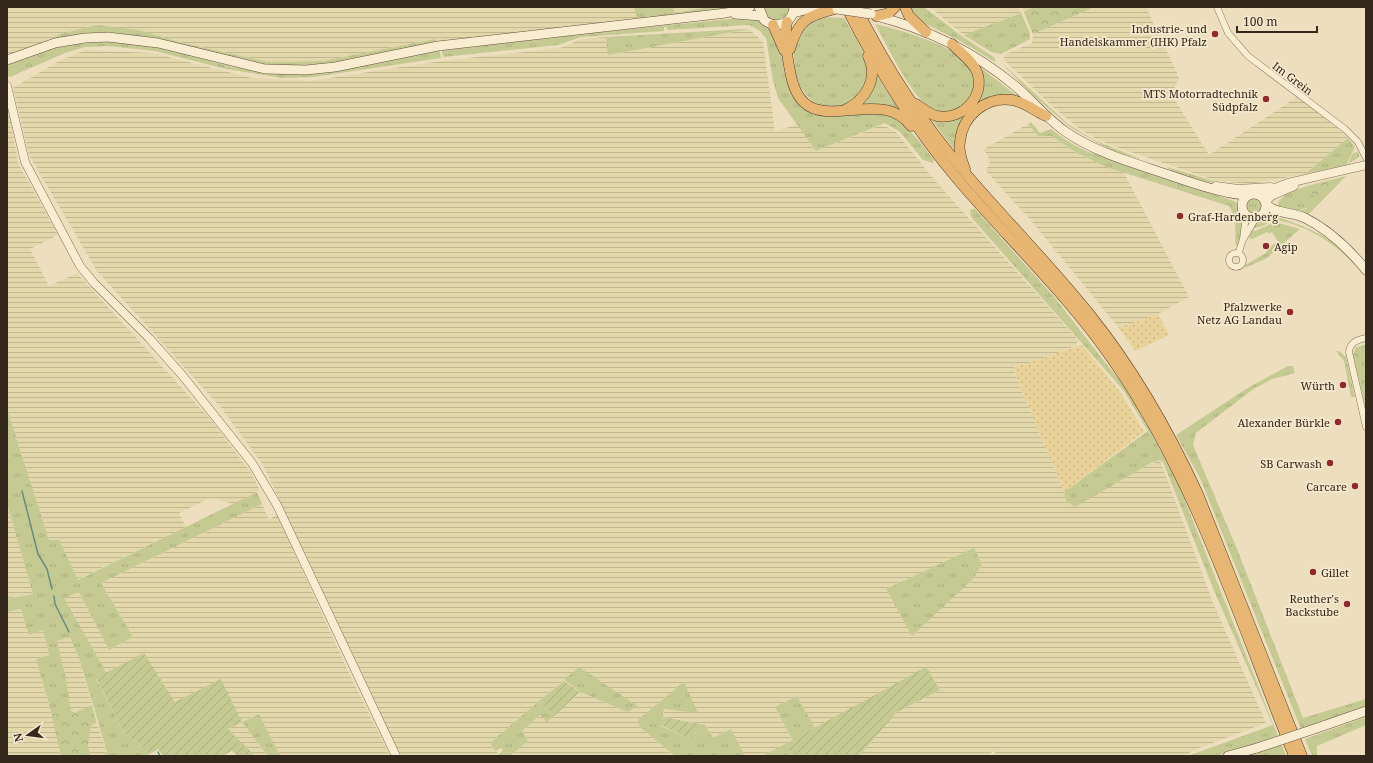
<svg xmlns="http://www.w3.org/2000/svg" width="1373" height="763" viewBox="0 0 1373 763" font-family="'Noto Serif',serif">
<defs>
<pattern id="farmland-rules" width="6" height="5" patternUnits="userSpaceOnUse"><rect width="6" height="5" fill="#e2d8ac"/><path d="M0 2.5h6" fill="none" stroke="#c2b993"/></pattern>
<pattern id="grass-tufts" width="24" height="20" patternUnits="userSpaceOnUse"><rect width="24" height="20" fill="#c5ca93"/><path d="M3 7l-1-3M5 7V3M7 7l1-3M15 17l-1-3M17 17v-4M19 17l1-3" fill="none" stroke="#aaae7e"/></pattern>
<pattern id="forest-crowns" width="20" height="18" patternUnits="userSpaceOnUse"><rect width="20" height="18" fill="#c5ca93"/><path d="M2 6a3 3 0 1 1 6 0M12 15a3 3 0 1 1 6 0" fill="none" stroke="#aaae7e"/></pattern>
<pattern id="sand-dots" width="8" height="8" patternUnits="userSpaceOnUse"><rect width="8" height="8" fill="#e9d39b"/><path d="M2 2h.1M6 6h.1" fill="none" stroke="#c8b585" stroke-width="1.8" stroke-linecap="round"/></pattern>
<pattern id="garden-furrows" width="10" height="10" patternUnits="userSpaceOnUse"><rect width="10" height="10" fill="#c5ca93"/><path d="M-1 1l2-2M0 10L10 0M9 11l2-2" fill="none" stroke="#aaae7e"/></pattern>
</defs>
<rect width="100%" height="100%" fill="#eddebe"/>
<g fill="url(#farmland-rules)" fill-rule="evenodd">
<path d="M7,7H634L637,21L437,43L435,39L323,61L269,62L183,43L139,30L57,35V39L7,57Z"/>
<path d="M673,7H709L674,13Z"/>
<path d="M929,7H1018L1021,13L964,35Z"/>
<path d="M1022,7H1146L1179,77L1172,95L1209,155L1297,97L1331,122L1348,138L1305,174L1251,184L1217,181L1119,148L1096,139L1077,127L1051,105L1003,59L1006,54L1032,43L1033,34Z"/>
<path d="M749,29L763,42L775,132L797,124L816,151L879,126L887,127L897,133L931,176L1078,340L1076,346L1013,369L1064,492L1066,501L1160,460L1213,603L1266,723L1196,749L1184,756H997L994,750L988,756H859L897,712L940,690L815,728L797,696L775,707L793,741L762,756H745L731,729L713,738L705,725L663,717L664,709L684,683L640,727L675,756H510L528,741L521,731L541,715L547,721L581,692L627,712L637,706L579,668L490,743L500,756H400L263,465L223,410L97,271L29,155L13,88L61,60L86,50L152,53L252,78L310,81L441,61L560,48L581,39L606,37L609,55ZM974,549L982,565L973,579L912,635L886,589Z"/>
<path d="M7,100L18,163L58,235L30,249L49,286L77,273L211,420L252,474L259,489L257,492L234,504L210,498L179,513L186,527L77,580L59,540H49L7,409Z"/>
<path d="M1028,124L1038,136H1051L1077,153L1106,167L1123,171L1189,297L1158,314L1119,328L1033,223L986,171L990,161L984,149Z"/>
<path d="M7,504L33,594L7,599Z"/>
<path d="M262,504L269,519L277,515L347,669L390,756H280L258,714L242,722L268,756H255L227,729L242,722L175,702L144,654L107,674L63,597L79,592L109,650L133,637L101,583Z"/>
<path d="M21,609L43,630L49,655L36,659L60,746L61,756H7V612Z"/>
<path d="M70,637L79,658L92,705L71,714L56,641Z"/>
<path d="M96,721L107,752L103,756H90L88,745L91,726Z"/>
</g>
<g fill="url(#grass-tufts)">
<path d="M634,7H673L675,13L709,7H738L651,19L650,16L637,21Z"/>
<path d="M764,7H791L790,13L780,21C770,20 766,17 764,7Z"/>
<path d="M909,7H924L963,37L995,58V62L962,42L922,22L915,17Z"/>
<path d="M1021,13L1030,33V39L1001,54L991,52L964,35Z"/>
<path d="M749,17C794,30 774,69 794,97C817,128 843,112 873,111C876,111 882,110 885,112C888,113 892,116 895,119C913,131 921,143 934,160L933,163L923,160L900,132L885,123L816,151L778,98L773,81L766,38L760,31L749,25L667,30V27H664V31L581,37L558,45L443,57L442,48Z"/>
<path d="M820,17L844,18C854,36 867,53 869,74C869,78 866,82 865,85C853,112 821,115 804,92C796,82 795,69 794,57C793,36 802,26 820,17Z"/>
<path d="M875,24C898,29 964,48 974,71C976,76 975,86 975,92L956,112C950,112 941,114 935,111C914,103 887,45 875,24Z"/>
<path d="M96,25L139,30L183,43L269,62L323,61L435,39L437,43L313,67L260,65L142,37L57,39V35Z"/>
<path d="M744,29H749L608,55L606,37Z"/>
<path d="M111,41L154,46L233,67L271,73L439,49L441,58L313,77L282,78L226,69L155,51L109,46L85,47L65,53L10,77L7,75V68L10,63L39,52L65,45Z"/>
<path d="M1001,62L1068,124L1094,140L1143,160L1112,151L1070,127L1029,92Z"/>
<path d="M977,65L1020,98L980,104L956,152L931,119L971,108Z"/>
<path d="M876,75L900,111L861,104Z"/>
<path d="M1031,122L1040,133L1051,129L1067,141L1086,151L1234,201C1250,214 1243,228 1238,246L1235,244C1236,233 1236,215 1229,206L1106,167L1077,153L1051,136H1038L1028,124Z"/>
<path d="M1348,138L1355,147L1346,165L1305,174Z"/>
<path d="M1356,152L1359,153V157L1348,164L1352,154Z"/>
<path d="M1167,167L1227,185L1250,187L1281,183C1269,186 1257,188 1244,188C1231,188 1172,175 1167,167Z"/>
<path d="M1307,186L1314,196V200L1309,207L1293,212L1280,209L1278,202L1286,194Z"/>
<circle cx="1255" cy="206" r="9"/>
<path d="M972,209H975L1056,299L1107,365L1127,389L1178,483L1278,736L1216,756H1188L1273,725L1215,593L1163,462L1160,460L1151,463L1075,507L1066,501L1064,492L1148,431L1124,391L971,217L970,210Z"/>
<path d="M1277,217C1300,224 1349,243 1356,267C1337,244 1306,225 1276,220Z"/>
<path d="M1269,218H1275L1265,225L1252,229L1257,221Z"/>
<path d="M1275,222L1300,229L1267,258L1245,268V265L1266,253L1268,248L1278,242L1272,232L1269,234L1267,232L1252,239L1249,238L1252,230L1255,231Z"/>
<path d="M1336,351H1339L1346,357L1355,397H1351L1344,361Z"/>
<path d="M1288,366H1293L1295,373L1272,379L1252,390L1196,433L1193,445L1237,549L1303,718L1366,699V706L1301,729L1200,478L1176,435L1246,389Z"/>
<path d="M7,409L49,540H59L78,580L257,492L262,504L101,583L133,637L109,650L79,592L64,598L107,674L96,679L124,732L150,754L145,756H103L107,752L79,658L70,637L57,641L66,679L70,706L51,712L36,659L49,655L43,630L29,635L21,609L7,612V599L33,594L7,504Z"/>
<path d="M974,548L982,565L973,579L912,636L886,589Z"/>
<path d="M579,667L638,706L627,712L581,692L564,680Z"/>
<path d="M684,682L698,713L664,709L661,726L688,738L705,725L713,738L731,729L745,756H675L640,727L638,720Z"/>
<path d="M797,696L815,728L793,741L775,707Z"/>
<path d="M538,702L554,716L547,722L540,715L522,731L528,741L510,756H500L499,754L503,750L501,748L496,751L490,743Z"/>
<path d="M259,714L280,756H268L242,722Z"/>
<path d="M1366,717V725L1317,746V756H1312L1305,739Z"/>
<path d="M787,743L791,756H762Z"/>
<path d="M1282,745L1286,756H1241Z"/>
</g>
<g fill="url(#forest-crowns)">
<path d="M1034,7H1094L1033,34L1024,12Z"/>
<path d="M1346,176L1306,217L1293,212L1306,209L1314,200V196L1307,186Z"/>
<path d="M1366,345V409L1353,355L1356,347Z"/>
<path d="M92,705L96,721L91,726L88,745L90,756H61L51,712L70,706L72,714Z"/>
</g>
<g fill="url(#sand-dots)">
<path d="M1158,314L1169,335L1135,351L1119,328Z"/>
<path d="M1082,345L1121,393L1144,432L1064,492L1013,368Z"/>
</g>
<g fill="url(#garden-furrows)">
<path d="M144,653L175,702L221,679L242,722L228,729L255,756H238L232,751L222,756H163L158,749L150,754L124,732L96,678Z"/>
<path d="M926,667L940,690L897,712L859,756H791L787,743Z"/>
<path d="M564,681L580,692L554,716L538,702Z"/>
<path d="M663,717L705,725L688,738L661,725Z"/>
</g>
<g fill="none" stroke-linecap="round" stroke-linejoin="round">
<g stroke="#698c82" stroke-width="1.5">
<path d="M22,491L38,554L47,569L52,589"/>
<path d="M54,596L55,604L69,632"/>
<path d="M158,752L160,756"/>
</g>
<g stroke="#856f57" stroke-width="7">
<g id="minor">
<path d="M1217,7L1228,33L1248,56L1345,129L1358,142L1366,158"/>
<path d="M1244,238L1256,218"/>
<path d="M1239,252L1243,239L1246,215"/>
<circle cx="1236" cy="260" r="7"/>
<path d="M1366,338C1357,340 1350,342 1349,352L1366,427"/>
</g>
</g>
<g stroke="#856f57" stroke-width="9">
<g id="tertiary">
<path d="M7,86L25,162L80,266L94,283L149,338L182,375L252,463L277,505L396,756"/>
<path d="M1216,186L1238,189L1270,187"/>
<path d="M1259,194L1288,183L1366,165"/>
<path d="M1266,202L1271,196L1294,186"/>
</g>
</g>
<g stroke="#66503b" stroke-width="10">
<g id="secondary">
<path d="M759,7L764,20C777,30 793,23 794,7"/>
<path d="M793,13L809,9H831"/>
<path d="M735,14L761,16"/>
<path d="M876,16C927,29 973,51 1014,85C1032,100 1046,118 1066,132C1098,154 1138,164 1175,177C1195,184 1228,195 1248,195"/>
<path d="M7,60L55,43L85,38L108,37L158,43L265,69L306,70L335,67L438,46L726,13L750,7"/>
<circle cx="1254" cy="206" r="12"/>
<path d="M1267,205C1276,214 1293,212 1305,218C1329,230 1349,249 1366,270"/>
<path d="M1323,726L1366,711"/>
<path d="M1228,756L1257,748"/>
</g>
</g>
<g stroke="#523d2c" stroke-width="11">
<g id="trunk">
<path d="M846,7C877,68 914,128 959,181C1011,242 1069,296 1114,362C1197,482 1240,622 1294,756"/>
<path d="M856,7C886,67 923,124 967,175C1008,223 1052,267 1091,316C1134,370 1169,431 1198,494L1302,756"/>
<path d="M905,7L909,16L926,32"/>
<path d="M876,16L889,13L895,7"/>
<path d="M787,22C784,37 787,56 790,71C803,150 876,80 911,126"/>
<path d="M773,25L784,50"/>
<path d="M790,49C798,20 807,16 835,9"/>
<path d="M916,104C923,109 929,114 937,116C962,121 986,96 977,72C972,60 960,53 952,44"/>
<path d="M845,110C866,100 879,78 868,56"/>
<path d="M965,169C962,161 958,151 960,142C962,116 986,96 1012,100C1025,102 1034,111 1046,116"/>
</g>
</g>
<use href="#minor" stroke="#f8ecd1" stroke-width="6"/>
<use href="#tertiary" stroke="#f8ecd1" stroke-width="8"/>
<use href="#secondary" stroke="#f8ecd1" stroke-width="9"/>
<use href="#trunk" stroke="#e7b672" stroke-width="10"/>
<g stroke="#66503b" stroke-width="10" stroke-linecap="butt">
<g id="secondary-bridge">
<path d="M837,9L871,14"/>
<path d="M1257,748L1323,726"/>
</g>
</g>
<use href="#secondary-bridge" stroke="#f8ecd1" stroke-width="9"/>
</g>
<g fill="#93282b" stroke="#f4e8cd" stroke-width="1.5">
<circle cx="1215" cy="34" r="4"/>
<circle cx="1266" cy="99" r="4"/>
<circle cx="1180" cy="216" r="4"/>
<circle cx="1266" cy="246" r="4"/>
<circle cx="1290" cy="312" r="4"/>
<circle cx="1343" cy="385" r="4"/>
<circle cx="1338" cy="422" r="4"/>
<circle cx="1330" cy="463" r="4"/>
<circle cx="1355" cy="486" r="4"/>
<circle cx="1313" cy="572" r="4"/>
<circle cx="1347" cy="604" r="4"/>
</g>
<g text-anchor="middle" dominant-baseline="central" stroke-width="3.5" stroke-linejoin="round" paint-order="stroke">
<g font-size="11" fill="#34271c" stroke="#f4e8cd" text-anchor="end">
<text x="1207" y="28">Industrie- und<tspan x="1207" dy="13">Handelskammer (IHK) Pfalz</tspan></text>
<text x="1258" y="93">MTS Motorradtechnik<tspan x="1258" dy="13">Südpfalz</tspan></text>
<text x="1188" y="216" text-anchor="start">Graf-Hardenberg</text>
<text x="1274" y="246" text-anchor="start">Agip</text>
<text x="1282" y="306">Pfalzwerke<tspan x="1282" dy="13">Netz AG Landau</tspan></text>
<text x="1335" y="385">Würth</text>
<text x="1330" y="422">Alexander Bürkle</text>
<text x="1322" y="463">SB Carwash</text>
<text x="1347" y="486">Carcare</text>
<text x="1321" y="572" text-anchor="start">Gillet</text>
<text x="1339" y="598">Reuther's<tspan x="1339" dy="13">Backstube</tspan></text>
</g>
<g font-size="11" fill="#34271c" stroke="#f4e8cd">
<text transform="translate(1293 78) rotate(37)">Im Grein</text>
</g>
</g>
<rect width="1373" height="763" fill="none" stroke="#34271c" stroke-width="16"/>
<g transform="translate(28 735) rotate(256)" stroke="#f4e8cd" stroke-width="3" paint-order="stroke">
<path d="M0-3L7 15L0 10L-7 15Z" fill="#34271c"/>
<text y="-6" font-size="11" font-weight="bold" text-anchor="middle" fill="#34271c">N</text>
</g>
<path d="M1237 26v6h80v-6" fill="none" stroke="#34271c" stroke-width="2"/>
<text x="1243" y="26" font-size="12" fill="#34271c" stroke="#f4e8cd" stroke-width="3" paint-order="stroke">100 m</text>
</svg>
